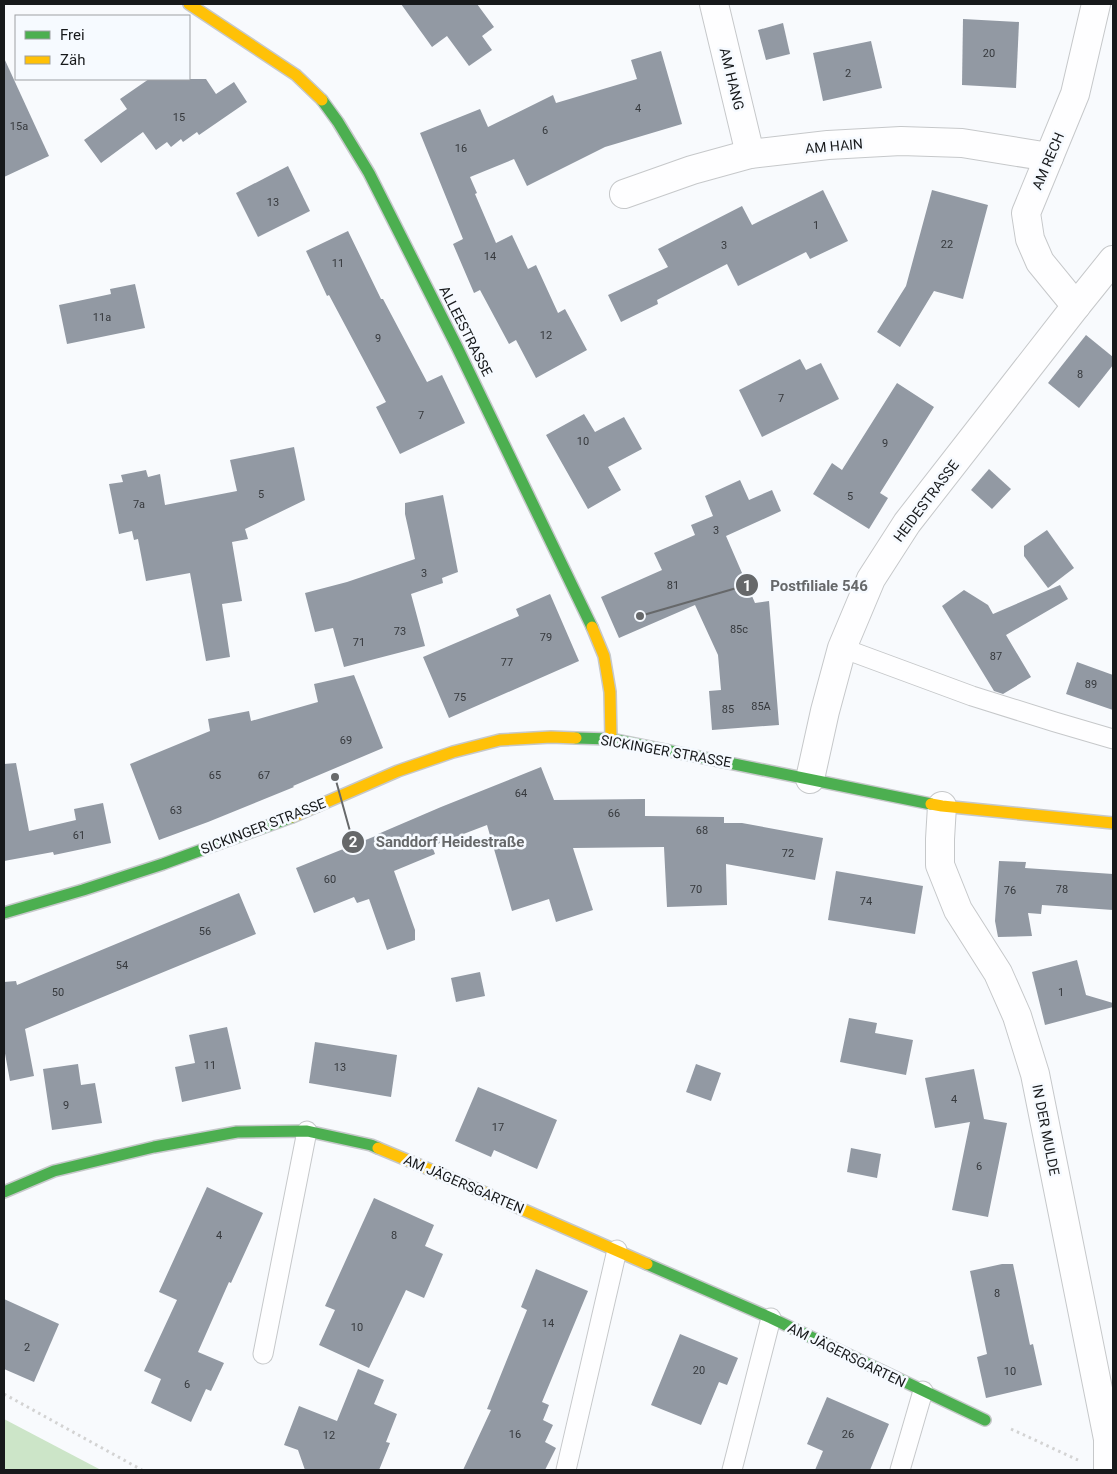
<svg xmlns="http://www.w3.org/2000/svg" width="1117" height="1474" viewBox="0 0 1117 1474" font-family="Roboto,sans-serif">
<rect width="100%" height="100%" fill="#f8fafd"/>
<path fill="#cce5c8" d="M4,1419L101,1470H4Z"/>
<g fill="#9299a3">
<path d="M401,4H477L494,27L482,36L492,50L469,66L447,36L432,47Z"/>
<path d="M963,19L1019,22L1016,88L962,85Z"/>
<path d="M783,23L790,54L766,60L758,30Z"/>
<path d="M871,41L882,88L823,101L813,53Z"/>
<path d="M661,51L682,124L605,147L527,186L514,159L470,177L477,193L475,194L496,243L512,235L528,269L536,265L558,313L565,309L587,350L536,378L516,340L509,344L480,290L474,293L453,244L463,239L420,133L480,109L488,127L553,95L556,103L637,79L631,60Z"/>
<path d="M4,58L49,156L4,177Z"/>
<path d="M149,79H206L216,94L234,82L247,102L199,135L197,132L183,142L181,139L171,147L167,142L156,150L143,132L101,163L84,140L127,109L120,99Z"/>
<path d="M288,166L310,211L258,237L236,193Z"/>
<path d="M823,190L848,241L810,259L806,252L738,286L727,264L657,300L658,304L621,322L608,295L668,267L658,249L742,206L752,225Z"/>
<path d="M932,190L988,205L963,299L934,291L900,347L877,332L906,286Z"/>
<path d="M348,231L381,299H383L427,382L442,375L465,423L400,454L376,407L386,402L329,295L327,296L306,251Z"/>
<path d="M135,284L145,328L67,344L59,305L111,294L110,289Z"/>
<path d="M1086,335L1113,357V365L1079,408L1048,383Z"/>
<path d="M800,359L806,370L821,363L839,399L762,437L739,390Z"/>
<path d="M897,383L934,407L880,493L888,498L869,529L813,494L832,463L842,470Z"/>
<path d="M584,414L595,432L624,417L642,449L608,467L621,490L588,509L546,435Z"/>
<path d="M294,447L305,500L245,529L248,539L232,542L242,601L222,604L230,657L206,661L190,573L146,581L138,539L134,540L132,531L119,534L109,484L123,482L121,475L146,470L148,477L160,474L165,505L237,491L230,460Z"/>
<path d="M989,469L1011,489L992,509L971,490Z"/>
<path d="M740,480L749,500L772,490L781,511L726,536L755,603L769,601L779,725L712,730L709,691L721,690L718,655L695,605L619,638L601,597L662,570L654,553L695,535L691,525L713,516L705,496Z"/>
<path d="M443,495L458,572L442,578L443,583L411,594L425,646L344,667L333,628L315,632L305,593L347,582L415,559L405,514V503Z"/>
<path d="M1047,530L1074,568L1048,588L1024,556V546Z"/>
<path d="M1060,585L1068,599L1006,635L1031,677L1003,694L994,691L942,606L964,590L988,605L993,614Z"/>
<path d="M550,594L579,661L449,718L423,657L519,616L516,609Z"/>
<path d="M1077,662L1113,675V710L1066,694Z"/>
<path d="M354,675L383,748L293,786L294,787L208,822L159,840L130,764L210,731L208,719L249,711L251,721L318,702L314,684Z"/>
<path d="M16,763L29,831L76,820L74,809L103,803L111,843L54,855L53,852L4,861V764Z"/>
<path d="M541,767L554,800L645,799V816L724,817V823H742L823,838L815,880L726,864L727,905L667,907L664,847L573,848L593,910L556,922L549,899L512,911L487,825L432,846L435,854L394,871L415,930V940L387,950L369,899L357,903L354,897L314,913L296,868L378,835V834L441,807Z"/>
<path d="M999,861L1026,862L1025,868L1113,874V910L1042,905L1041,914L1028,913L1032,936L998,937L995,921Z"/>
<path d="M836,871L923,886L915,934L828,920Z"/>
<path d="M239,893L256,934L25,1029L34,1076L10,1081L4,1048V982L16,981L17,985Z"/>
<path d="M1077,960L1086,995L1113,1003V1007L1045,1025L1032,972Z"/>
<path d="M480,972L485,996L456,1002L451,978Z"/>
<path d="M849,1018L877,1023L875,1033L913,1040L906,1075L840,1062Z"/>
<path d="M227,1027L241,1089L182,1102L175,1067L195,1063L189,1035Z"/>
<path d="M315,1042L397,1055L391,1097L309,1083Z"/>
<path d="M78,1064L81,1085L95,1083L102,1123L52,1130L43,1069Z"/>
<path d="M696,1064L721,1073L711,1101L686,1092Z"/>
<path d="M974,1069L984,1119L1007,1123L988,1217L952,1210L970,1122L935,1128L925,1078Z"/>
<path d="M478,1087L557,1120L537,1169L494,1150L491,1157L455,1141Z"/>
<path d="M851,1148L881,1154L877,1178L847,1172Z"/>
<path d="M207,1187L263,1213L231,1283L229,1282L198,1352L224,1363L211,1391L206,1389L191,1422L151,1403L161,1379L144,1371L177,1300L159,1292Z"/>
<path d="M374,1198L434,1225L425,1246L443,1254L424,1298L406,1290L369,1368L319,1345L335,1310L325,1306Z"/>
<path d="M1002,1264H1013L1030,1345L1033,1344L1042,1385L986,1398L977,1357L987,1354L970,1271Z"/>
<path d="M536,1269L588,1291L542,1402L549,1405L543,1420L553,1425L545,1442L556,1448L545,1470H463L491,1410L487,1409L527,1310L521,1307Z"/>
<path d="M4,1299L59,1324L34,1382L4,1369Z"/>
<path d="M680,1334L738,1358L727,1385L719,1382L701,1425L651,1405Z"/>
<path d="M358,1369L384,1380L374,1404L397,1414L386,1442L390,1443L379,1470H305L298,1450L284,1445L299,1406L337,1421Z"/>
<path d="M827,1397L889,1424L870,1470H815L823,1451L807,1444Z"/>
</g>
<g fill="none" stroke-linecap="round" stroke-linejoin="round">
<g stroke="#c6c8ca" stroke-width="21">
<g id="lane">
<path d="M842,648L972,696L1055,722L1113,739"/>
<path d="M263,1354L307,1131"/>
<path d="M566,1470L617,1250"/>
<path d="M732,1470L771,1318"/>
<path d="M900,1470L923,1391"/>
</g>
</g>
<g stroke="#c6c8ca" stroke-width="30">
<g id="street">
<path d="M714,4L750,154"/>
<path d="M624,194L692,170L750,154L828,145L901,141L962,143L1049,157"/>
<path d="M1076,306L1040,262L1030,239L1026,213L1075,94L1096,4"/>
<path d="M810,779L825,711L842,648L871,579L907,523L1076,306L1113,260"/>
<path d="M942,806L940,839V865L958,910L998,973L1017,1016L1035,1074L1108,1439V1470"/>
</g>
</g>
<g stroke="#c6c8ca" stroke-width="14">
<g id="fast">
<path d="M322,100L338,122L369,173L457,347L592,627"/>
<path d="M576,738L611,739L931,804"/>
<path d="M4,913L83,890L163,864L292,817"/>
<path d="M4,1192L54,1171L154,1147L237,1132L307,1131L371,1145L378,1148"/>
<path d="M647,1264L771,1318L985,1420"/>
</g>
</g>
<g stroke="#c6c8ca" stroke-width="14">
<g id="slow">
<path d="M189,4L296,75L322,100"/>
<path d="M592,627L604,656L610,692L611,739"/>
<path d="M931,804L942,806L1113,823"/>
<path d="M292,817L398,771L453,752L500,740L551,737L576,738"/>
<path d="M378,1148L467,1185L647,1264"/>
</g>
</g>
<g stroke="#d3d3d3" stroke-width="3" stroke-dasharray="2.5 4" stroke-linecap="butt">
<path d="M4,1394L142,1470"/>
<path d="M1011,1429L1078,1460"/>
</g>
<use href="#lane" stroke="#fefeff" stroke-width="19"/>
<use href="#street" stroke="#fefeff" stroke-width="28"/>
<use href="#fast" stroke="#4caf50" stroke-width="11"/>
<use href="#slow" stroke="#ffc107" stroke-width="11"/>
</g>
<g text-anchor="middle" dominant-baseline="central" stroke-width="5" stroke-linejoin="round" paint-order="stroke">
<g font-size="11" fill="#36393d">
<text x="989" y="53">20</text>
<text x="848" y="73">2</text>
<text x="638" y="108">4</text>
<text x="179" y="117">15</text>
<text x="19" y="126">15a</text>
<text x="545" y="130">6</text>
<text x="461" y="148">16</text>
<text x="273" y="202">13</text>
<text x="816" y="225">1</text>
<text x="947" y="244">22</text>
<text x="724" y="245">3</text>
<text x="490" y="256">14</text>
<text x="338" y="263">11</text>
<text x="102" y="317">11a</text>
<text x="546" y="335">12</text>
<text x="378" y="338">9</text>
<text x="1080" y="374">8</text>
<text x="781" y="398">7</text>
<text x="421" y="415">7</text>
<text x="583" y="441">10</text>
<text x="885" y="443">9</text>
<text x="261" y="494">5</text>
<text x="850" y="496">5</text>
<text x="139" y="504">7a</text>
<text x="716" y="530">3</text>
<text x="424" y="573">3</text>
<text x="673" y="585">81</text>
<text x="739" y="629">85c</text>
<text x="400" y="631">73</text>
<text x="546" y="637">79</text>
<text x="359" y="642">71</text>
<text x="996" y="656">87</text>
<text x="507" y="662">77</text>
<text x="1091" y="684">89</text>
<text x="460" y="697">75</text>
<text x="761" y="706">85A</text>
<text x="728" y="709">85</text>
<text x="346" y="740">69</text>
<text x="215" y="775">65</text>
<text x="264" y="775">67</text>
<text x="521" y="793">64</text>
<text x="176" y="810">63</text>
<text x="614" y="813">66</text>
<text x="702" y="830">68</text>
<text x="79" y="835">61</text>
<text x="788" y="853">72</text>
<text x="330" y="879">60</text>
<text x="696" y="889">70</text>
<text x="1062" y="889">78</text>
<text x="1010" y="890">76</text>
<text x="866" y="901">74</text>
<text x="205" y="931">56</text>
<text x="122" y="965">54</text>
<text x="58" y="992">50</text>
<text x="1061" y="992">1</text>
<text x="210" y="1065">11</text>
<text x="340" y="1067">13</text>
<text x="954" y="1099">4</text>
<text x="66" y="1105">9</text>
<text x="498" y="1127">17</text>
<text x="979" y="1166">6</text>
<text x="219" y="1235">4</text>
<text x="394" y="1235">8</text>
<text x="997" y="1293">8</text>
<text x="548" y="1323">14</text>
<text x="357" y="1327">10</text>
<text x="27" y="1347">2</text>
<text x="699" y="1370">20</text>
<text x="1010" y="1371">10</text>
<text x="187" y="1384">6</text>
<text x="515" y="1434">16</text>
<text x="848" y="1434">26</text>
<text x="329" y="1435">12</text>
</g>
<g font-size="14" fill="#17191b" stroke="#f6faff">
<text transform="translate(732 79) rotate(76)">AM HANG</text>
<text transform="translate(834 146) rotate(-5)">AM HAIN</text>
<text transform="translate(1048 161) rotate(-67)">AM RECH</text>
<text transform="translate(466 331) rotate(63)">ALLEESTRASSE</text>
<text transform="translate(926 501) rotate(-53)">HEIDESTRASSE</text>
<text transform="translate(666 751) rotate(10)">SICKINGER STRASSE</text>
<text transform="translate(263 826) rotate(-21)">SICKINGER STRASSE</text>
<text transform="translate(1046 1130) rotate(79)">IN DER MULDE</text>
<text transform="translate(464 1184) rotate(23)">AM JÄGERSGARTEN</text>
<text transform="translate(847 1355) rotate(26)">AM JÄGERSGARTEN</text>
</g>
</g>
<path fill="none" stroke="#66686a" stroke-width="2" d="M640 616L747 585M335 777L353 842"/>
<g fill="#66686a" stroke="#f6faff" stroke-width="2">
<circle cx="640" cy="616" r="5"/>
<circle cx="335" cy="777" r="5"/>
<circle cx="747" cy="585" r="12"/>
<circle cx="353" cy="842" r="12"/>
</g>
<g font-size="15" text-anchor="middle" font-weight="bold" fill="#fff">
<text x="747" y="591">1</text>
<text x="353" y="847">2</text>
</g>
<g font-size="15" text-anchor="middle" font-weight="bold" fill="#66686a" stroke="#f6faff" stroke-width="5" stroke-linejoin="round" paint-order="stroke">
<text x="819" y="591">Postfiliale 546</text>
<text x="450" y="847">Sanddorf Heidestraße</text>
</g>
<rect width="1117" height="1474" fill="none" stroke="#17191b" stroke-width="10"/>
<rect x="15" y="15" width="175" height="65" fill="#f6faff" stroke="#9da0a4"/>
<rect x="25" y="31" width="25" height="8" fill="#4caf50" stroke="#9da0a4"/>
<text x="60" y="40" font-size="15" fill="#17191b">Frei</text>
<rect x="25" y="56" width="25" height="8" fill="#ffc107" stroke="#9da0a4"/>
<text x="60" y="65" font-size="15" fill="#17191b">Zäh</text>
</svg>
